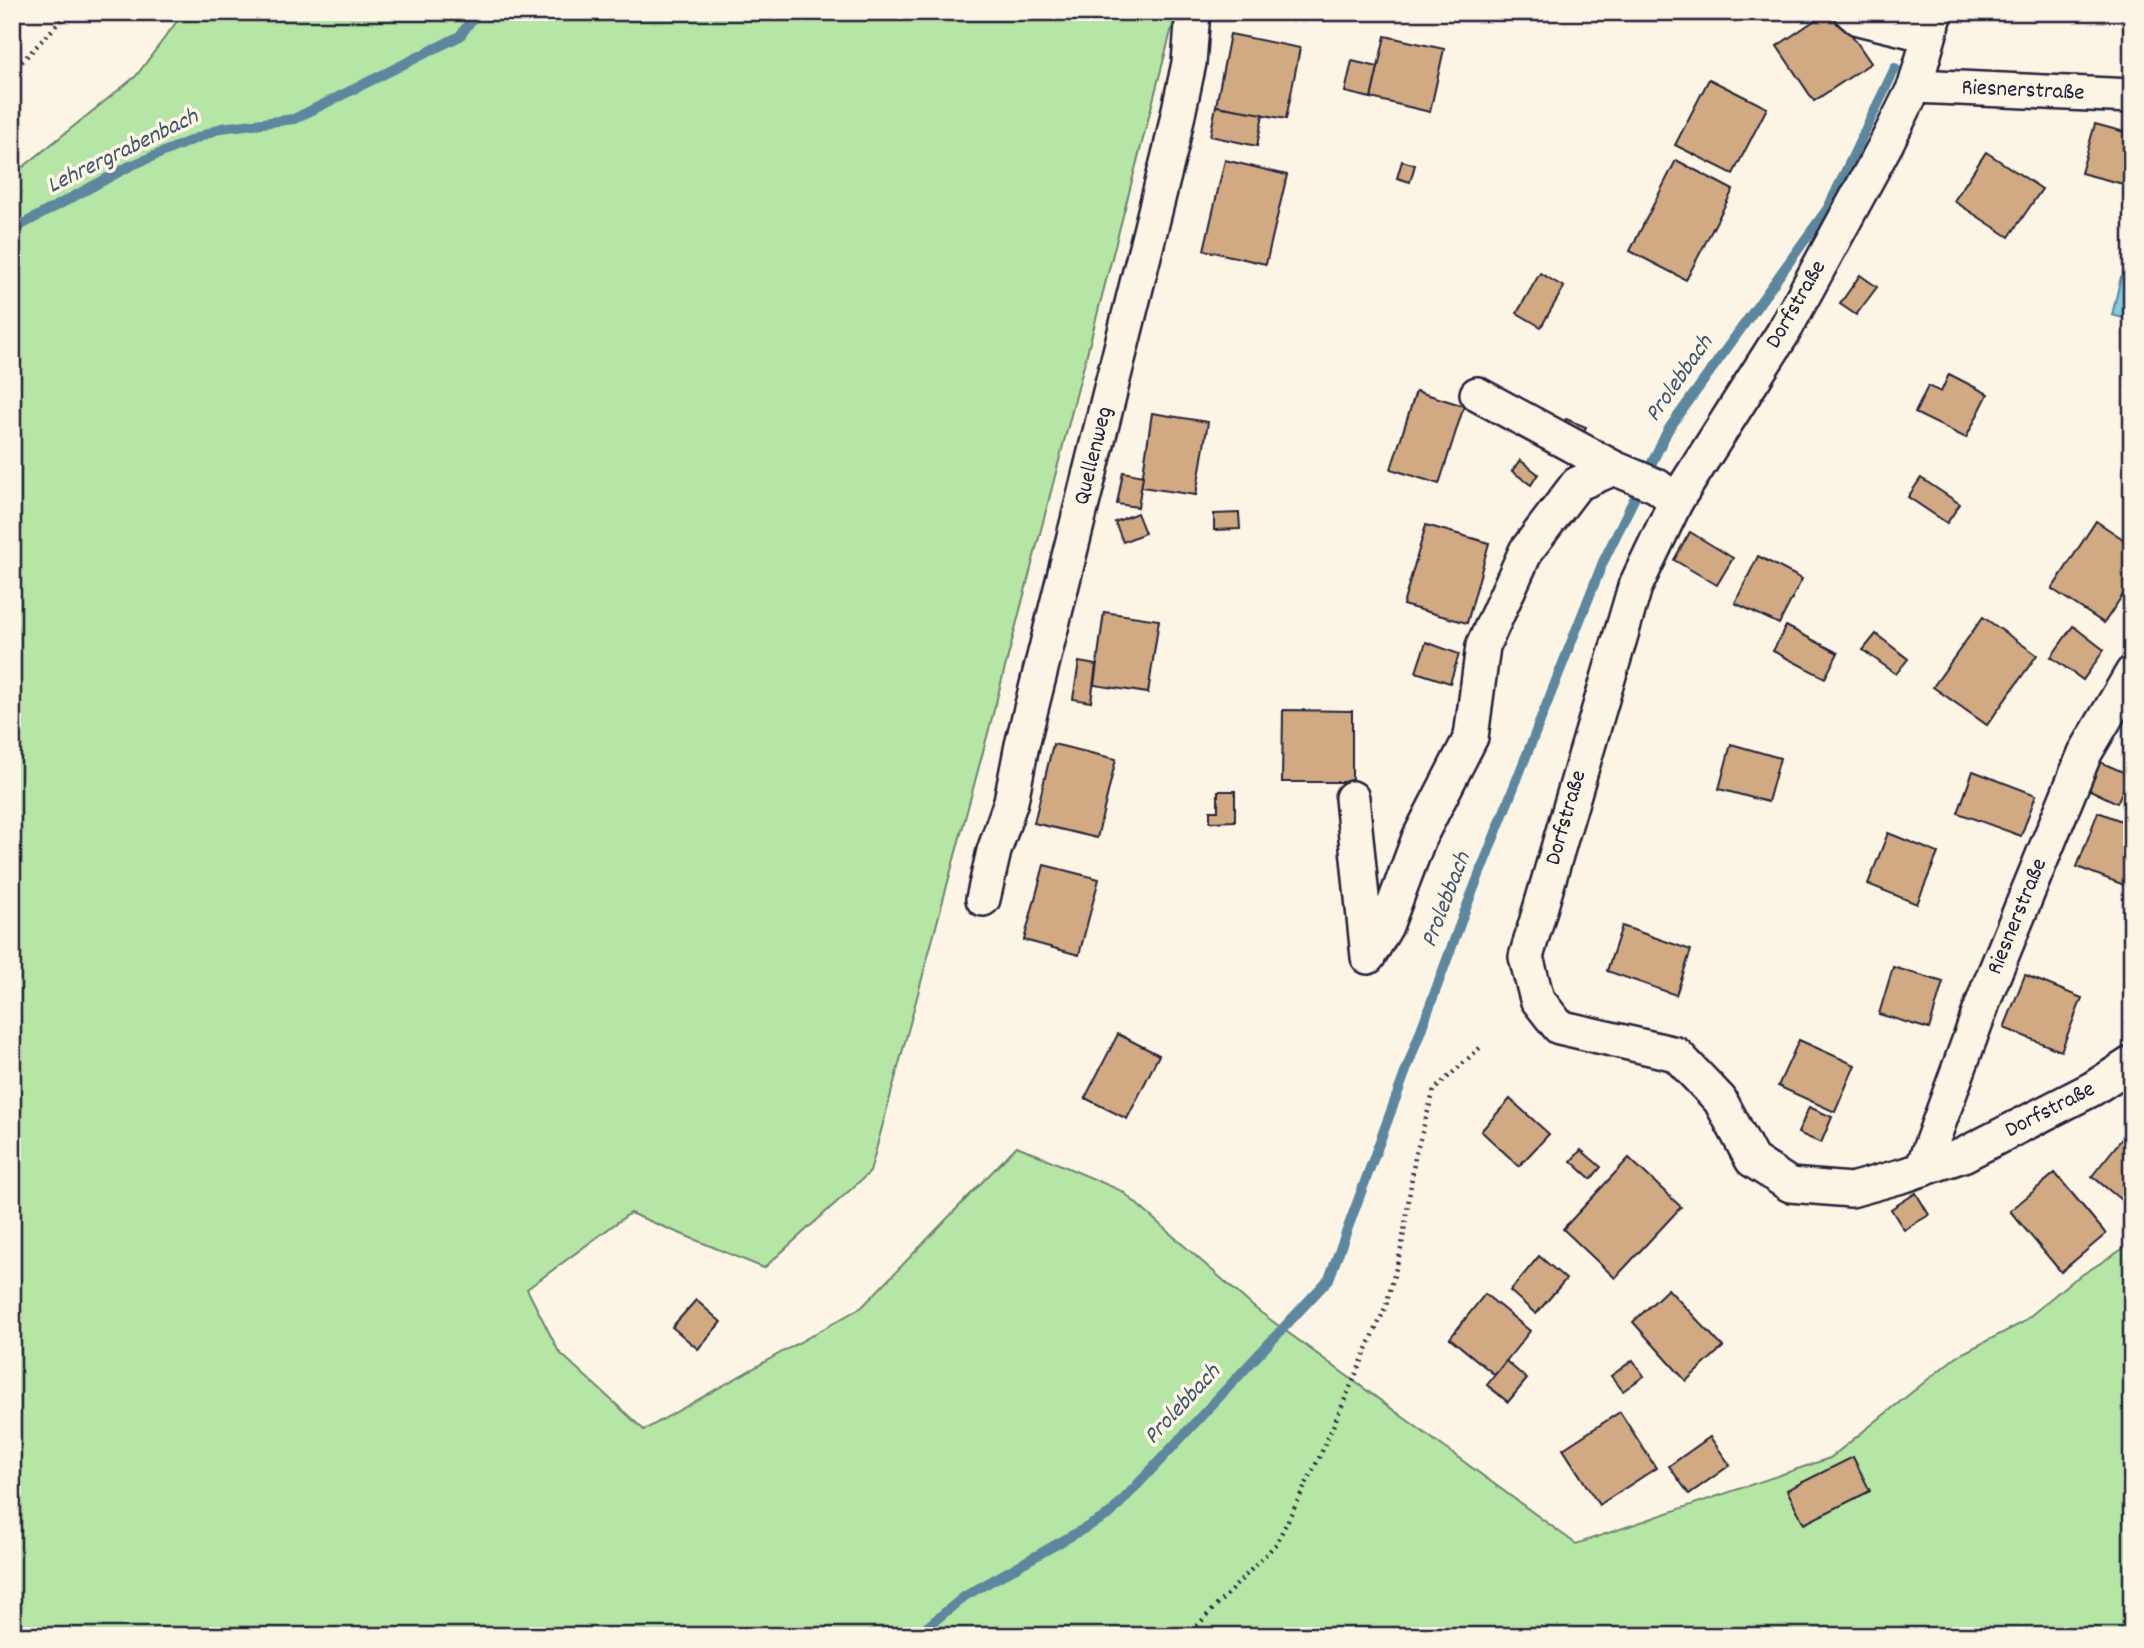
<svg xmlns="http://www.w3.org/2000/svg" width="2144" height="1648" viewBox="0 0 2144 1648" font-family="Dekko,sans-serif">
<rect width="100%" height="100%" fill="#fcf5e5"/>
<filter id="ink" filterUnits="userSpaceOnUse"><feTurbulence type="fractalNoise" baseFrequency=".0143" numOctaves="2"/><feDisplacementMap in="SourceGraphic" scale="14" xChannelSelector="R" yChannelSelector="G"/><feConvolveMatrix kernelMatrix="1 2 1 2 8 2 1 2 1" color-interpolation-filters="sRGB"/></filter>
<g filter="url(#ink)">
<path fill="#b6e6a5" stroke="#6c8470" stroke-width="2" d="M184,12H1172L1174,20L988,733L870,1172L764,1268L630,1213L527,1289L559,1352L644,1430L862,1307L1017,1146L1122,1191L1256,1309L1576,1544L1830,1458L1957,1356L2022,1323L2069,1283L2132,1243V1636H12V176L136,76Z"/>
<path fill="#81cbe1" stroke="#5b879f" stroke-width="2" d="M2121,277L2132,279L2131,320L2112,315Z"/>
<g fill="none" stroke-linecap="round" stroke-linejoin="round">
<g stroke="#5b879f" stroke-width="10">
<path d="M12,230L130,166L221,128L294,119L460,36L477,12"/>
<path d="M916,1636L965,1596L1110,1514L1329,1279L1466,908L1603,562L1668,430L1828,208L1895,68"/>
</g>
</g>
<g fill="#d1aa83" stroke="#22223b" stroke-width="2">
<path d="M1827,12H1836L1871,63L1814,101L1777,46Z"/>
<path d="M1230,34L1300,48L1286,119L1216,106Z"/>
<path d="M1385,36L1444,49L1430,112L1371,98Z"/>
<path d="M1352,61L1378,67L1371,98L1345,92Z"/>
<path d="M1709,79L1767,108L1733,174L1675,145Z"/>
<path d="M1216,106L1263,114L1257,146L1210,136Z"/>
<path d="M2095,124L2132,134V151L2123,184L2081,173Z"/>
<path d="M1986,152L2042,189L2009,237L1954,201Z"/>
<path d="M1225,160L1287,175L1266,264L1204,250Z"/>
<path d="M1676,160L1733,190L1686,280L1630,251Z"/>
<path d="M1402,161L1415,165L1410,182L1397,178Z"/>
<path d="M1540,273L1564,287L1541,327L1517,313Z"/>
<path d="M1860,275L1877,287L1856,315L1840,304Z"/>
<path d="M1949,374L1988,394L1966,438L1915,413L1928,386L1941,392Z"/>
<path d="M1416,391L1464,406L1439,484L1391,469Z"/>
<path d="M1152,413L1208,422L1196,495L1141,487Z"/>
<path d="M1566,419L1586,427L1580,443L1560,434Z"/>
<path d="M1520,460L1538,474L1531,485L1512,471Z"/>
<path d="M1123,472L1143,476L1138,507L1117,504Z"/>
<path d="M1921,478L1960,504L1947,523L1908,497Z"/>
<path d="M1137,513L1145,533L1123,542L1115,522Z"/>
<path d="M1239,513L1240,529L1214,530V514Z"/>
<path d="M2096,521L2132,545V581L2104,623L2052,589Z"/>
<path d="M1426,525L1489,543L1467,623L1403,605Z"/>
<path d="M1690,532L1733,558L1717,585L1674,560Z"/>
<path d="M1758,556L1802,579L1779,624L1735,603Z"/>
<path d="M1104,612L1159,620L1148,693L1094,685Z"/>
<path d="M1983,617L2037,655L1987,725L1933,687Z"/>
<path d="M1786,626L1838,653L1825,678L1773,651Z"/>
<path d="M2073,626L2104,650L2083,680L2051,657Z"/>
<path d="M1876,634L1908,659L1896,674L1863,650Z"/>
<path d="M1426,642L1459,654L1450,683L1416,672Z"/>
<path d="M1079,662L1096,665L1091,702L1073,699Z"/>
<path d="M1283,710L1352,711V782H1282Z"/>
<path d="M1053,744L1116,759L1097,838L1034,823Z"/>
<path d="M1731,744L1780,758L1768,802L1719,789Z"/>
<path d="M2100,762L2130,775L2117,803L2088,789Z"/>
<path d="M1973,771L2036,795L2021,836L1958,813Z"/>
<path d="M1218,791H1235V821L1210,822V811H1218Z"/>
<path d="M2098,812L2132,825V888L2077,867Z"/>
<path d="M1888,833L1938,853L1917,904L1868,884Z"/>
<path d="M1044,865L1099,879L1079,955L1024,940Z"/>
<path d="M1622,926L1691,950L1676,995L1607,971Z"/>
<path d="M1893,967L1943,982L1929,1029L1879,1014Z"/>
<path d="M2025,975L2082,998L2061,1051L2004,1028Z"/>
<path d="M1118,1034L1159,1055L1127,1119L1085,1098Z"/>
<path d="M1799,1040L1855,1065L1835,1112L1778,1086Z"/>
<path d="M1510,1099L1549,1134L1519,1166L1481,1131Z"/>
<path d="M1809,1107L1832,1117L1821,1143L1798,1133Z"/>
<path d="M2132,1126V1209L2092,1176Z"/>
<path d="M1581,1150L1601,1167L1591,1179L1571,1161Z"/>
<path d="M1629,1158L1681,1207L1615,1278L1563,1229Z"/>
<path d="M2055,1173L2106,1234L2061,1272L2010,1211Z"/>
<path d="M1916,1193L1929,1215L1904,1230L1891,1209Z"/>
<path d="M1539,1256L1566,1279L1536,1314L1510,1291Z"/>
<path d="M1668,1289L1723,1347L1686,1381L1633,1322Z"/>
<path d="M1485,1294L1530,1331L1495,1375L1450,1338Z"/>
<path d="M696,1300L721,1322L698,1349L672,1327Z"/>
<path d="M1633,1360L1644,1376L1623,1391L1611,1376Z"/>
<path d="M1506,1361L1527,1379L1508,1402L1487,1385Z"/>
<path d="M1620,1412L1656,1468L1599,1505L1563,1449Z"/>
<path d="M1710,1437L1730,1465L1689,1494L1669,1466Z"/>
<path d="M1853,1457L1870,1491L1804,1524L1787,1490Z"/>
</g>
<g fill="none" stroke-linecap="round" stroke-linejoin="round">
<g stroke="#22223b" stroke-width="38">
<g id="street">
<path d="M1851,12L1858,18L1928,35"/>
<path id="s1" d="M1936,12L1915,86L1885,146L1783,333L1676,501L1635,587L1526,957L1537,999L1559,1027L1676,1054L1720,1100L1752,1160L1790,1185L1851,1190L1905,1175L1963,1155L2092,1089L2132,1063"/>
<path id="s2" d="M1915,86L2132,96"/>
<path d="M1477,394L1614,468L1657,486L1676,501"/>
<path d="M1352,798L1368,957L1386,926L1419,838L1471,737L1483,646L1526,551L1577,484L1614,468"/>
<path id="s3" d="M983,899L994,851L1011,801L1022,745L1171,147L1189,63L1193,12"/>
<path id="s4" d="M1922,1169L1988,989L2085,753L2132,673"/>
</g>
</g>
<g stroke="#22223b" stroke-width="4.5" stroke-dasharray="2 5" stroke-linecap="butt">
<path d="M12,72L69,12"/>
<path d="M1187,1636L1276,1544L1319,1458L1386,1306L1402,1245L1415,1157L1434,1090L1483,1045"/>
</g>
<use href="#street" stroke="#fcf5e5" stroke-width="33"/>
</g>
</g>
<g text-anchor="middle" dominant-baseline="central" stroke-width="7" stroke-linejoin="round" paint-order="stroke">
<g font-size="23" fill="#22223b" stroke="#fcf5e5">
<text stroke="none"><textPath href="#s2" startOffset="108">Riesnerstraße</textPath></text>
<text transform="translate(1797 305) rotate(-60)">Dorfstraße</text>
<text stroke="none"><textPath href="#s3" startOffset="457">Quellenweg</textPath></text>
<text transform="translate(1567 818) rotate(-74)">Dorfstraße</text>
<text stroke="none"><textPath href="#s4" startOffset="270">Riesnerstraße</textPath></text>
<text stroke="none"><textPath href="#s1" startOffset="1690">Dorfstraße</textPath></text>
</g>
<g font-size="24" font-style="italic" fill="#3e556d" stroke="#fcf5e5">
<text transform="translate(123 152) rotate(-26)">Lehrergrabenbach</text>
<text transform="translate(1680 379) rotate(-55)">Prolebbach</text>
<text transform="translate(1447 900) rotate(-69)">Prolebbach</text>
<text transform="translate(1183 1405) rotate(-47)">Prolebbach</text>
</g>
</g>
<rect width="2144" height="1648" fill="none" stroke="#fcf5e5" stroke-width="42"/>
<rect x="21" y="21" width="2102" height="1606" fill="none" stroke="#22223b" stroke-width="2.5" filter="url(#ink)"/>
</svg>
